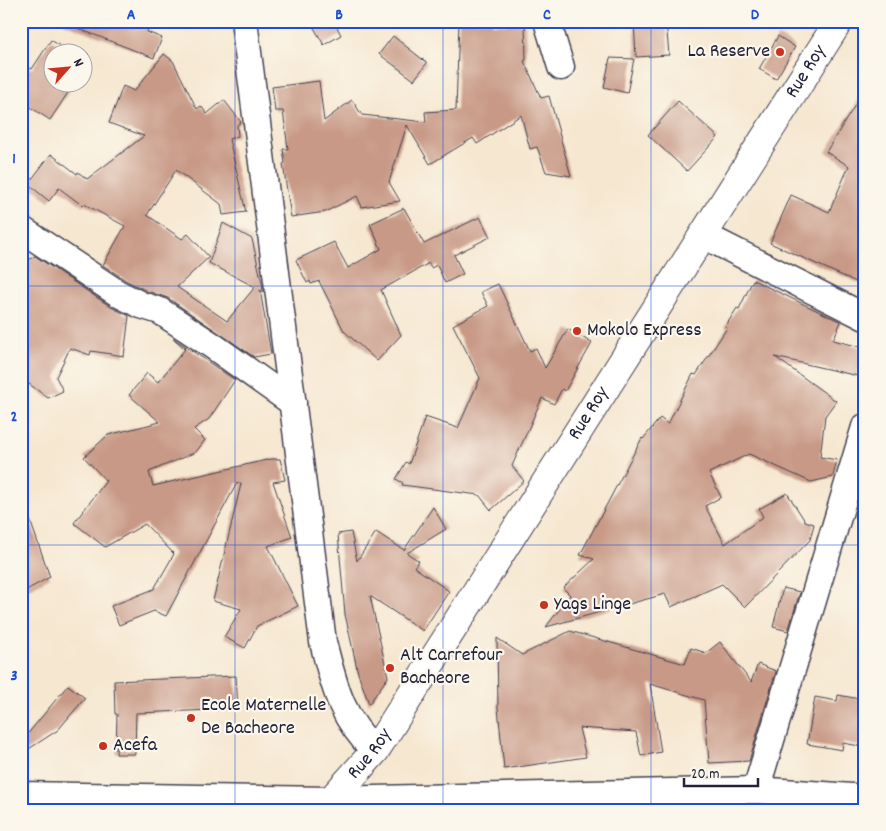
<svg xmlns="http://www.w3.org/2000/svg" width="886" height="831" viewBox="0 0 886 831" font-family="Dekko,sans-serif">
<rect width="100%" height="100%" fill="#fbf7ec"/>
<filter id="ink" filterUnits="userSpaceOnUse"><feTurbulence type="fractalNoise" baseFrequency=".02" numOctaves="2"/><feDisplacementMap in="SourceGraphic" scale="10" xChannelSelector="R" yChannelSelector="G"/><feConvolveMatrix kernelMatrix="1 2 1 2 8 2 1 2 1" color-interpolation-filters="sRGB"/></filter>
<filter id="wash" filterUnits="userSpaceOnUse"><feTurbulence type="fractalNoise" baseFrequency=".0096" numOctaves="4" result="noise"/><feDisplacementMap in="SourceGraphic" scale="20" xChannelSelector="R" yChannelSelector="G"/><feGaussianBlur stdDeviation="1.12" result="paint"/><feColorMatrix in="noise" values="0 0 0 0 0 0 0 0 0 0 0 0 0 0 0 0 0 1.4 0 .05"/><feComposite in="paint" operator="in"/></filter>
<g filter="url(#wash)">
<rect width="100%" height="100%" fill="#f6e7d0"/>
<g id="blocks">
<g fill="#c89986">
<path d="M64,21H151L147,32L162,38L154,58L64,23Z"/>
<path d="M310,21H334L341,35L324,45Z"/>
<path d="M459,21H493L492,24H525L526,60L524,61L541,98L549,96L571,176L546,172L537,147L530,149L521,115L477,144L473,138L430,164L407,125L389,182L400,201L362,207L357,196L325,212L291,217L283,164L285,163L283,149H288L283,111H275L272,87L319,81L324,121L352,100L362,115L426,122L425,112L456,110Z"/>
<path d="M634,21H666L669,55L636,57Z"/>
<path d="M393,36L427,63L414,80L379,54Z"/>
<path d="M778,36L795,47L776,79L759,69Z"/>
<path d="M51,40L69,52H52V82H75L50,120L21,101V64L32,69Z"/>
<path d="M164,54L173,61L197,109L201,106L207,114L224,100L241,122L237,125L238,136L229,139L246,212L223,215L221,204L176,170L147,215L182,239L188,234L209,257L177,287L227,321L255,287L209,263L223,223L252,239L262,283L263,292L260,290L271,354L254,357L168,298L147,291L127,281L103,265L125,226L84,204L83,206L59,188L49,201L28,184L51,154L77,174L78,172L87,179L144,136L109,123L123,86L134,91Z"/>
<path d="M610,58L634,59L627,93L604,87Z"/>
<path d="M865,89V286L770,243L791,195L829,212L849,166L826,152Z"/>
<path d="M678,101L718,137L687,171L648,135Z"/>
<path d="M404,208L424,244L480,217L490,237L454,255L463,274L445,283L437,265L431,268L429,263L381,290L401,335L377,361L344,331L319,281L311,284L310,281L307,283L296,260L334,242L348,268L381,249L370,224Z"/>
<path d="M35,256L111,307L129,316L124,356L91,351L90,355L70,348L56,377L63,391L48,398L21,378V264Z"/>
<path d="M753,280L841,322L833,340L864,348L858,376L775,357L836,401L825,416L820,457L837,460L833,477L811,482L749,454L709,473L721,497L705,506L725,544L763,517L759,509L787,493L805,521L814,524L810,540L745,607L722,584L671,607L665,594L546,627L570,595L563,588L594,559L580,555L642,438L643,439L660,418L668,424L693,374L696,375L727,328L725,327L737,308L739,309Z"/>
<path d="M498,284L530,351L536,348L545,368L568,329L592,343L565,391L562,389L554,404L542,398L512,466L524,481L491,510L479,495L402,485L403,483L396,479L406,462L409,464L425,417L458,428L480,378L453,325L488,306L481,292Z"/>
<path d="M173,338L235,380L209,419L194,429L205,440L196,452L149,472L153,486L271,459H280L285,480L273,482L292,537L268,546L298,606L257,626L245,648L224,637L241,609L213,601L241,484L237,483L166,616L154,611L119,625L111,606L154,589L174,554L145,524L105,547L74,523L106,481L84,457L108,435L160,422L129,395L147,373L158,382L185,349Z"/>
<path d="M24,503L50,577L21,593V504Z"/>
<path d="M433,507L446,529L407,553L419,561L414,567L449,591L423,631L370,596L388,677L369,704L358,673L345,614L338,534L351,532L357,561L376,532L404,550Z"/>
<path d="M783,588L800,592L788,631L773,627Z"/>
<path d="M570,631L685,664L691,648L706,653L720,642L751,682L758,664L776,671L749,761L709,763L704,700L650,684L661,752L641,756L636,732L579,728L586,757L504,769L498,708L497,638L522,655Z"/>
<path d="M236,676L238,709L136,713L135,754H116L117,714H115L114,681Z"/>
<path d="M68,685L85,698L58,730L21,754V742Z"/>
<path d="M838,695L865,700V747L843,743L842,750L807,744L815,697L837,701Z"/>
</g>
</g>
</g>
<g filter="url(#ink)">
<use href="#blocks" fill-opacity="0" stroke="#424051" stroke-width="1"/>
<g fill="none" stroke-linecap="round" stroke-linejoin="round">
<g stroke="#424051" stroke-width="29">
<g id="minor">
<path d="M244,21L323,642C335,688 340,716 375,751"/>
<path d="M547,21L561,67"/>
<path d="M21,229L119,294L141,305L160,311L213,346L293,403"/>
<path d="M703,235L865,317"/>
<path d="M756,790L865,427"/>
<path d="M21,795L331,800L756,790L865,798"/>
</g>
</g>
<g stroke="#424051" stroke-width="30">
<g id="major">
<path id="s1" d="M322,810L375,751L839,21"/>
</g>
</g>
<use href="#minor" stroke="#fff" stroke-width="26"/>
<use href="#major" stroke="#fff" stroke-width="28"/>
</g>
</g>
<path fill="none" stroke="#1d4ed8" stroke-width="1" stroke-opacity="0.55" d="M235,21V810M443,21V810M651,21V810M21,286H865M21,545H865"/>
<g fill="#c8321e" stroke="#fbf7ec" stroke-width="2">
<circle cx="780" cy="52" r="5"/>
<circle cx="577" cy="331" r="5"/>
<circle cx="544" cy="605" r="5"/>
<circle cx="390" cy="668" r="5"/>
<circle cx="191" cy="718" r="5"/>
<circle cx="103" cy="746" r="5"/>
</g>
<g text-anchor="middle" dominant-baseline="central" stroke-width="4.5" stroke-linejoin="round" paint-order="stroke">
<g font-size="20" fill="#22223b" stroke="#fbf7ec" text-anchor="start">
<text x="770" y="52" text-anchor="end">La Reserve</text>
<text x="587" y="331">Mokolo Express</text>
<text x="554" y="605">Yags Linge</text>
<text x="400" y="656">Alt Carrefour<tspan x="400" dy="23">Bacheore</tspan></text>
<text x="201" y="706">Ecole Maternelle<tspan x="201" dy="23">De Bacheore</tspan></text>
<text x="113" y="746">Acefa</text>
</g>
<g font-size="20" fill="#22223b" stroke="#fbf7ec">
<text stroke="none"><textPath href="#s1" startOffset="884">Rue Roy</textPath></text>
<text stroke="none"><textPath href="#s1" startOffset="479">Rue Roy</textPath></text>
<text stroke="none"><textPath href="#s1" startOffset="74">Rue Roy</textPath></text>
</g>
</g>
<rect width="886" height="831" fill="none" stroke="#fbf7ec" stroke-width="55"/>
<g transform="translate(68 68) rotate(63)"><circle r="24" fill="#fbf7ec" stroke="#a4a2a5"/>
<path d="M0-4L9 19L0 12L-9 19Z" fill="#c8321e"/>
<text y="-8" font-size="14" font-weight="bold" text-anchor="middle" fill="#22223b">N</text>
</g>
<path d="M684 778v8h74v-8" fill="none" stroke="#22223b" stroke-width="2.5"/>
<text x="691" y="778" font-size="15" fill="#22223b" stroke="#fbf7ec" stroke-width="4" paint-order="stroke">20 m</text>
<rect x="28" y="28" width="830" height="776" fill="none" stroke="#1d4ed8" stroke-width="2"/>
<g font-size="16" text-anchor="middle" font-weight="bold" fill="#1d4ed8">
<text x="131" y="19">A</text>
<text x="339" y="19">B</text>
<text x="547" y="19">C</text>
<text x="755" y="19">D</text>
<text x="14" y="163">1</text>
<text x="14" y="421">2</text>
<text x="14" y="680">3</text>
</g>
</svg>
